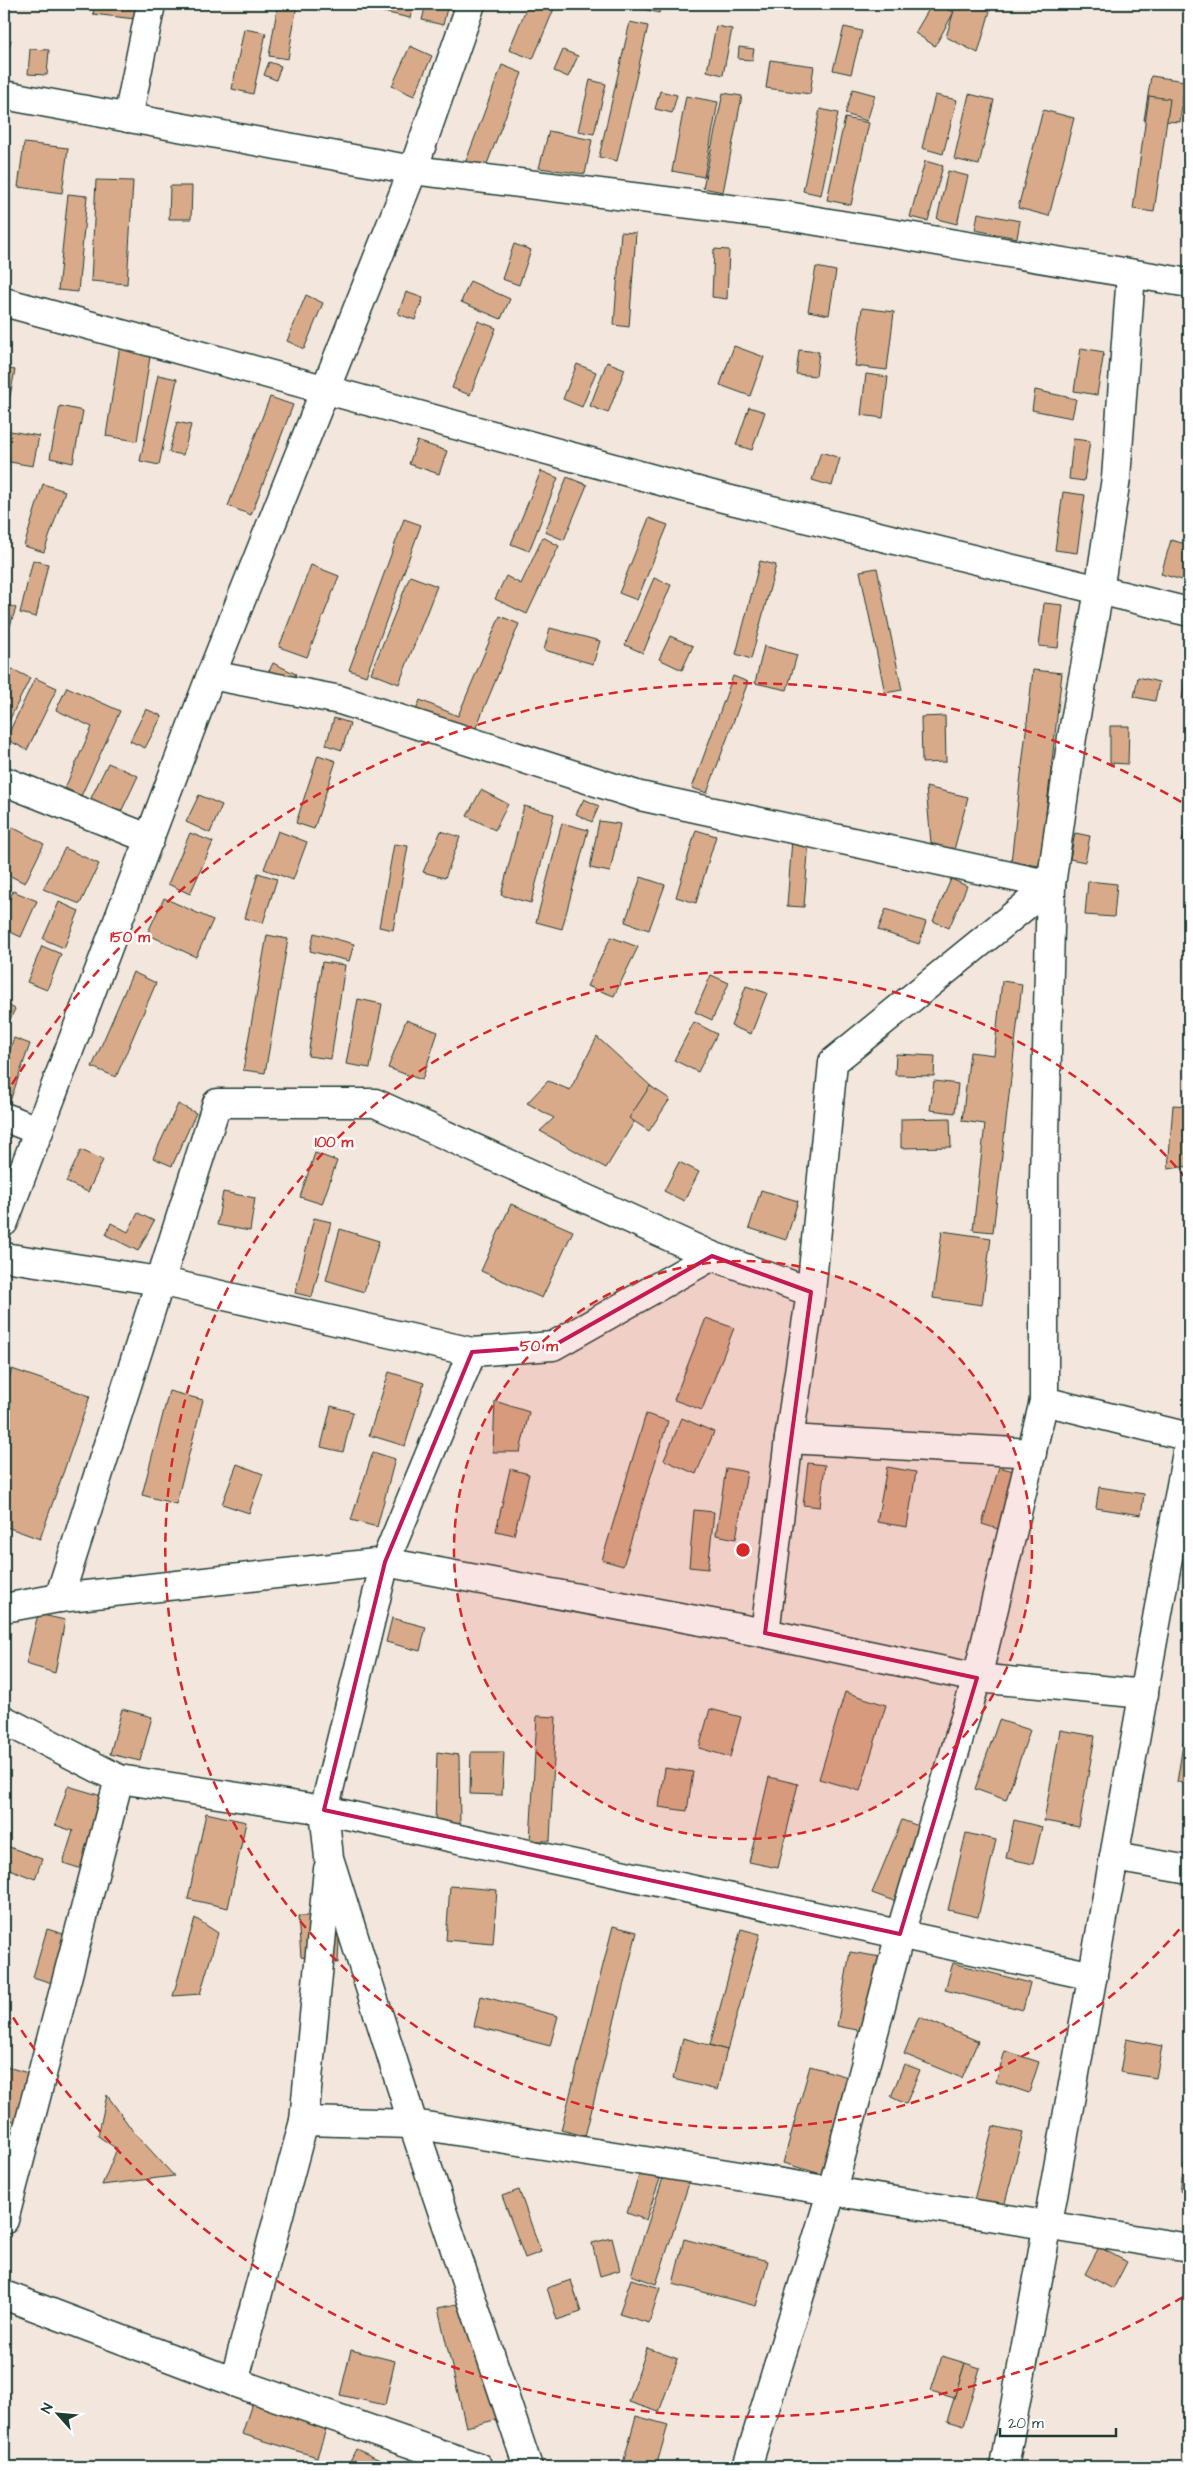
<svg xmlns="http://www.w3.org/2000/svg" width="1193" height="2471" viewBox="0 0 1193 2471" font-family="'Architects Daughter',sans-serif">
<rect width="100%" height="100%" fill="#f3e6dc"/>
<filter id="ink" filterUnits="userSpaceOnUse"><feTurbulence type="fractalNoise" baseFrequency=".02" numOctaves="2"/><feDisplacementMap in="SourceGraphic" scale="10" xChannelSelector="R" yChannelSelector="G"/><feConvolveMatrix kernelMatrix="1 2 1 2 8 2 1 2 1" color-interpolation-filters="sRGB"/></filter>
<g filter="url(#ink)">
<g fill="#d8aa89" stroke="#1f3d34">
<path d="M4,4H10L7,22H4Z"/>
<path d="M95,4H137L135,19L93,14Z"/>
<path d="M278,4H297L288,59L269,56Z"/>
<path d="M348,4H414L410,18Z"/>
<path d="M426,4H448L443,25L422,20Z"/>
<path d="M528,4H556L533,59L509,50Z"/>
<path d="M637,4H662L659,13L636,7Z"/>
<path d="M723,4H742L741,9L723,6Z"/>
<path d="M932,4L954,12L935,46L915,33Z"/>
<path d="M956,4H992L978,53L946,37Z"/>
<path d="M630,22L648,26L617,161L599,157Z"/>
<path d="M716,26L732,29L723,75L707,71Z"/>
<path d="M844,27L862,31L851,74L833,70Z"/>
<path d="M244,29L266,33L253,94L232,89Z"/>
<path d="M4,38L11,40L5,66H4Z"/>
<path d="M410,46L432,56L414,96L392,86Z"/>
<path d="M739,47L754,49L752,60L738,59Z"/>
<path d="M30,49L49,50L47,75L28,74Z"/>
<path d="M563,50L578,56L568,77L554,71Z"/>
<path d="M770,60L814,66L810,94L766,88Z"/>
<path d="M269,62L281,66L276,80L264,75Z"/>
<path d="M502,65L522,73L482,177L463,169Z"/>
<path d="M1151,76L1185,81L1180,122L1144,120Z"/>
<path d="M590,80L606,84L594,134L578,131Z"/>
<path d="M853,89L875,95L867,121L845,114Z"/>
<path d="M660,91L677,95L672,113L655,109Z"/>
<path d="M723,93L742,96L723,192L703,188Z"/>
<path d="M969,94L994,100L979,165L954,159Z"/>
<path d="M935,95L957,100L943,154L922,148Z"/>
<path d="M686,96L718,102L704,177L672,171Z"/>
<path d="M1149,96L1170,99L1154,212L1133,209Z"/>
<path d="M820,109L838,113L821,195L803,191Z"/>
<path d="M1043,110L1074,118L1049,216L1018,208Z"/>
<path d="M845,118L869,123L851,205L827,200Z"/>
<path d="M549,131L592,140L585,174L539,168Z"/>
<path d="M24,143L68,148L62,193L18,187Z"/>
<path d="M925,161L943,166L928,221L910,217Z"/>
<path d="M948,171L968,176L957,224L937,219Z"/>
<path d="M96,180L133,181L127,284L91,281Z"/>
<path d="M170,186H192L191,219H169Z"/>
<path d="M68,194L87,196L78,292L58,290Z"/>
<path d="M978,213L1020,221L1017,238L975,230Z"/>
<path d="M621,232L636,233L629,327L614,325Z"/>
<path d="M514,244L531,250L519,285L502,279Z"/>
<path d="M714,249L729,250L727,299L712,297Z"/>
<path d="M816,267L836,271L829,315L808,311Z"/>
<path d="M470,281L510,299L501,319L461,302Z"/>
<path d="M406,292L423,298L415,320L398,314Z"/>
<path d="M306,295L323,303L304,349L287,341Z"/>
<path d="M862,308L894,312L887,370L855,366Z"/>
<path d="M478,321L496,328L470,395L452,388Z"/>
<path d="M120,345L151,350L137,441L106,436Z"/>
<path d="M734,346L764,357L750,396L720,385Z"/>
<path d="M1081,348L1104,352L1097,395L1074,391Z"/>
<path d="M799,350L819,352L816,376L796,374Z"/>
<path d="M607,362L625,369L608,413L590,406Z"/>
<path d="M577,364L596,372L582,407L563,399Z"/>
<path d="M4,368L15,370L4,427Z"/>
<path d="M866,374L888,377L883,418L861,415Z"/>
<path d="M158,375L177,379L159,465L140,461Z"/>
<path d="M1035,390L1076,399L1072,418L1032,410Z"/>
<path d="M270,397L293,405L251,515L228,506Z"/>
<path d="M60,406L83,411L73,463L50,458Z"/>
<path d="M749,407L765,412L752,450L736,445Z"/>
<path d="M177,422L191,425L183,455L169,452Z"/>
<path d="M4,430L39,436L33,466L4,461Z"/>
<path d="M1073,439L1090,441L1084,481L1069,479Z"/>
<path d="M417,441L447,451L439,474L409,464Z"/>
<path d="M821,452L840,458L832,486L812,480Z"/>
<path d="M541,471L558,478L529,551L511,544Z"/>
<path d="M567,477L587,485L564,540L545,532Z"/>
<path d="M43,484L65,491L44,552L24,546Z"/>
<path d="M1063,492L1085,495L1077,553L1055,550Z"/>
<path d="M649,518L668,525L637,600L619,593Z"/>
<path d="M404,519L421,525L366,676L349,670Z"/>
<path d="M543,537L559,546L527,614L495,599L506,576L521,584Z"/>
<path d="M1171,540L1189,545V582L1161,574Z"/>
<path d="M33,560L48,564L36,617L20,613Z"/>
<path d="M760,561L776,565L751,659L736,654Z"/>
<path d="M311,565L339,576L307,657L279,647Z"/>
<path d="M877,568L902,690L885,693L860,571Z"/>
<path d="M410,576L437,586L399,684L371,673Z"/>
<path d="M654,578L671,585L643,653L625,645Z"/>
<path d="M4,603L16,608L8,632L4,630Z"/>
<path d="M1044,603L1063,605L1058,648L1039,646Z"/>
<path d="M500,616L519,624L470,742L413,718L420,700L458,716Z"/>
<path d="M550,628L600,641L593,664L544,650Z"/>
<path d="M670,636L693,646L682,670L659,659Z"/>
<path d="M764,646L797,655L787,690L755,683Z"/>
<path d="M1189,650V701L1182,700Z"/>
<path d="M273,663L296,674L288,689L266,678Z"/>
<path d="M12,669L30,678L4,731V686Z"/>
<path d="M1033,670L1062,673L1040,866L1011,862Z"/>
<path d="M733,676L748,682L707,793L692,788Z"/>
<path d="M1138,677L1159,682L1155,701L1134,697Z"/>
<path d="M35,678L57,688L27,750L6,739Z"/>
<path d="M67,687L120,711L81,796L65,788L92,727L56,710Z"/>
<path d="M146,709L162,716L145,748L130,741Z"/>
<path d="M945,716L946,762L922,763L921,717Z"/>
<path d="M334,718L350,723L342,750L326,745Z"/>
<path d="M1110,726H1129L1128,764L1110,763Z"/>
<path d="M318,755L336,761L314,829L296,823Z"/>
<path d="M108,763L138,776L121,812L91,798Z"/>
<path d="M926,787L968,797L954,850L931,843Z"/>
<path d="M481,790L508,804L495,830L467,816Z"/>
<path d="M199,795L222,805L210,833L186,822Z"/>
<path d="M584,799L599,806L592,822L576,814Z"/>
<path d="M524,806L554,814L531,903L501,895Z"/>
<path d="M1189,811V843L1182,842Z"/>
<path d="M599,821L620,824L610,872L590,868Z"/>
<path d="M562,823L588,830L562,929L536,922Z"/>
<path d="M12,827L44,844L25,883L4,873V843Z"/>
<path d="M696,830L716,836L696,903L676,897Z"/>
<path d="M278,831L307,842L293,880L264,869Z"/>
<path d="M441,831L460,837L445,878L423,872Z"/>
<path d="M190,833L213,842L190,894L168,884Z"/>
<path d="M1075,833L1090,836L1085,862L1070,859Z"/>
<path d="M792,839L809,840L804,907L787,906Z"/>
<path d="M394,844L408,846L393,930L379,927Z"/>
<path d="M65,848L99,864L80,904L43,889Z"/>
<path d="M258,873L277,879L263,923L245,918Z"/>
<path d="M641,877L665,885L649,930L625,922Z"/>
<path d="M951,879L967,886L949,928L933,921Z"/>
<path d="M1088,881L1117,884L1114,917L1085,915Z"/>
<path d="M4,882L10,885L4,897Z"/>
<path d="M13,891L37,901L21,937L4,929V913Z"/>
<path d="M164,898L213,920L196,957L147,934Z"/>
<path d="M59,902L79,911L64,948L43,939Z"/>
<path d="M886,909L926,922L919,944L878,930Z"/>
<path d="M314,933L354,944L349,961L310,951Z"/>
<path d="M267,935L288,939L265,1073L243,1070Z"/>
<path d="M611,937L638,947L614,996L587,986Z"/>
<path d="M42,946L61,954L47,990L27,982Z"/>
<path d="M322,962L345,965L331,1059L308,1056Z"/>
<path d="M133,972L156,983L116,1077L92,1067Z"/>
<path d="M711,975L729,983L712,1020L695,1012Z"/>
<path d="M1002,981L1022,984L993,1232L973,1230L985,1124L962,1121L970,1052L994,1055Z"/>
<path d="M746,986L767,993L751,1034L731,1026Z"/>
<path d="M358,999L382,1004L370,1068L346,1064Z"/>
<path d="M4,1003L15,1009L4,1032Z"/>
<path d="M406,1020L438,1032L422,1080L388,1068Z"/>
<path d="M694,1022L717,1034L698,1072L674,1060Z"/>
<path d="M597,1037L654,1089L606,1168L540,1131L554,1118L527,1103L548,1081L570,1090Z"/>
<path d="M14,1038L30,1044L8,1107L4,1105V1067Z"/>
<path d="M896,1054L935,1056L934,1076L895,1075Z"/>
<path d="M934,1081L958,1084L955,1113L930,1110Z"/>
<path d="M650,1086L670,1099L649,1131L629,1118Z"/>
<path d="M178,1104L196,1113L172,1166L153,1158Z"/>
<path d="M1173,1105L1189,1106V1166L1168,1169Z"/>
<path d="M950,1118L951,1147L901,1148V1119Z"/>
<path d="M81,1150L103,1160L88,1192L66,1182Z"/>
<path d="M315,1153L337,1161L322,1204L300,1197Z"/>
<path d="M679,1162L699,1172L684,1201L664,1191Z"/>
<path d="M761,1190L798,1201L786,1240L749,1228Z"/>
<path d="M223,1192L255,1198L250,1231L217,1225Z"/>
<path d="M511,1204L573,1231L542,1298L481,1271Z"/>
<path d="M138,1213L154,1221L138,1251L106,1235L111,1223L128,1232Z"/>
<path d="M314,1218L331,1222L312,1297L295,1293Z"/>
<path d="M340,1229L379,1241L364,1292L326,1280Z"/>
<path d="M942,1231L991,1238L982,1305L933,1298Z"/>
<path d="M706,1318L734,1328L702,1410L674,1400Z"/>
<path d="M12,1369L90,1396L40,1539L4,1526V1393Z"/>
<path d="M389,1372L424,1383L405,1446L369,1435Z"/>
<path d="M169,1391L203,1400L176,1504L142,1495Z"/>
<path d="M495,1401L529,1412L520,1452H493Z"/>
<path d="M331,1406L353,1412L343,1452L321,1447Z"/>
<path d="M646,1414L668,1421L623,1566L602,1560Z"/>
<path d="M682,1418L714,1432L696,1474L664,1460Z"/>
<path d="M373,1452L395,1459L377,1527L351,1520Z"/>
<path d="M808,1463L825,1465L820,1507L803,1505Z"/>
<path d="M237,1464L263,1474L249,1513L222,1504Z"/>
<path d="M887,1467L916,1472L907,1527L877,1522Z"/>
<path d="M999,1467L1017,1472L1001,1530L982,1524Z"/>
<path d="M726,1468L747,1472L736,1539L716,1535Z"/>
<path d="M510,1469L529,1474L514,1535L496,1531Z"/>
<path d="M1099,1487L1144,1494L1141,1515L1096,1508Z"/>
<path d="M694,1510L714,1512L708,1569L689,1567Z"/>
<path d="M38,1614L65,1620L55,1673L26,1664Z"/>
<path d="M392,1618L426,1627L420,1651L386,1642Z"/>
<path d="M845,1692L886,1705L860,1791L819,1779Z"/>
<path d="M1189,1707V1784L1177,1782Z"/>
<path d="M122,1709L152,1717L140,1761L110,1754Z"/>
<path d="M710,1709L741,1717L730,1757L699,1748Z"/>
<path d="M537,1716L556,1717L550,1841H530Z"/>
<path d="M999,1720L1030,1730L1006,1800L975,1789Z"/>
<path d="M1060,1730L1095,1736L1079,1827L1044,1821Z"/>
<path d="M437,1752L459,1755L460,1826L435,1827Z"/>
<path d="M471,1752H504L502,1795L470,1794Z"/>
<path d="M665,1768L693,1772L687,1811L659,1807Z"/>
<path d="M769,1777L798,1784L778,1868L749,1862Z"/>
<path d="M68,1786L105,1797L82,1869L63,1863L73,1831L55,1825Z"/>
<path d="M206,1813L246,1822L228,1908L188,1899Z"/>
<path d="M902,1820L924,1828L894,1901L872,1893Z"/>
<path d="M1014,1820L1042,1827L1033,1864L1006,1858Z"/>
<path d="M966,1833L996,1840L978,1917L948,1910Z"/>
<path d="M4,1845L42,1859L35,1879L4,1867Z"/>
<path d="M450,1886L497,1890L493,1944L446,1940Z"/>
<path d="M298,1916H340L338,1963L301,1957Z"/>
<path d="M195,1918L218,1933L200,1994L173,1996Z"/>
<path d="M613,1926L637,1932L585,2136L561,2130Z"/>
<path d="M47,1929L70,1936L55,1984L33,1977Z"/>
<path d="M741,1929L760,1934L727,2050L710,2045Z"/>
<path d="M850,1952L881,1957L867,2032L837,2026Z"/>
<path d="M953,1963L1030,1983L1023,2010L945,1990Z"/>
<path d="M481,1996L558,2016L550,2046L474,2026Z"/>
<path d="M919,2017L978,2041L962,2078L904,2054Z"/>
<path d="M683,2038L727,2050L717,2090L673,2079Z"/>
<path d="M1126,2039L1162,2046L1156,2078L1120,2072Z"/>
<path d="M1005,2051L1039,2062L1029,2093L996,2082Z"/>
<path d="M904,2064L920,2070L906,2104L891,2097Z"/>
<path d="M4,2066L31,2074L17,2122L4,2118Z"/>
<path d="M810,2066L855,2079L828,2176L783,2163Z"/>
<path d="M107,2095L133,2131L174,2176L102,2185L117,2149L98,2136Z"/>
<path d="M993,2126L1023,2133L1004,2207L974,2200Z"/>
<path d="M1189,2134V2192L1180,2191Z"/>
<path d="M4,2146L11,2149L4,2170Z"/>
<path d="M642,2166L662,2173L646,2220L627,2213Z"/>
<path d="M665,2172L690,2180L656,2284L631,2275Z"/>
<path d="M519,2190L541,2252L525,2258L502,2196Z"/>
<path d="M612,2238L620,2270L600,2276L592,2243Z"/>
<path d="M684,2239L768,2261L756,2306L673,2284Z"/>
<path d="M1099,2247L1127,2262L1113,2289L1085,2274Z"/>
<path d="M631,2279L660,2288L649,2323L619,2314Z"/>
<path d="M571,2280L581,2312L557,2320L547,2288Z"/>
<path d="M471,2301L499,2419L466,2427L438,2308Z"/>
<path d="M647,2348L678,2359L659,2412L629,2402Z"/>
<path d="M351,2350L395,2361L385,2405L340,2395Z"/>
<path d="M942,2356L965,2363L954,2398L931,2391Z"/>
<path d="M965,2363L980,2368L963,2426L947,2421Z"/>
<path d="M254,2397L329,2420L317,2457L242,2434Z"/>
<path d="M636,2416L668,2425L656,2467H622Z"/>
<path d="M356,2449L382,2461L379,2467H347Z"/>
</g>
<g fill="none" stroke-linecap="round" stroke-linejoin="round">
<g stroke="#1f3d34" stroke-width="31">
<g id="minor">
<path d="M4,95L413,170L787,216L1189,283"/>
<path d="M128,118L151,4"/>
<path d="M4,302L727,499L1189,612"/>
<path d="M211,675L340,700L640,796L1051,885"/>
<path d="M4,781L150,839"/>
<path d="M4,1117L39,1131"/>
<path d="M4,1222L211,675L413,170L471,4"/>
<path d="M4,1257L159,1281L472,1352L553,1346L712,1256"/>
<path d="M472,1352L385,1562L324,1810L329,1858L413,2124L528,2467"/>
<path d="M1044,1401L1189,1437"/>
<path d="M789,1439L1032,1453"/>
<path d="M59,1598L217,1103H375L712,1256L811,1292"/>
<path d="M4,1608L59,1598L385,1562L765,1633L977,1678L1144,1694"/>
<path d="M765,1633L789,1439L811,1292L833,1062L1051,885"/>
<path d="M4,1720L119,1779L324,1810L1093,1976"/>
<path d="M1114,1857L1189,1870"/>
<path d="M304,2121L413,2124L1189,2248"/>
<path d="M4,2220L119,1779"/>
<path d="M4,2295L234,2382L478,2467"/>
<path d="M234,2382L304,2121L328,1869"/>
<path d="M747,2467L832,2190L900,1934L977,1678L1044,1401V1179L1051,885L1072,737L1099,591L1116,478L1131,274"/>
<path d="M1004,2467L1189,1441"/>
</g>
</g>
<use href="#minor" stroke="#fff" stroke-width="28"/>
</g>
</g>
<path fill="none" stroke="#c2185b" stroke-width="4" stroke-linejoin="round" d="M712,1256L811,1292L765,1633L977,1678L900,1934L324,1810L385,1562L472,1352L553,1346Z"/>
<circle cx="743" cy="1550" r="289" fill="#d62828" fill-opacity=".12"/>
<g fill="none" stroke="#d62828" stroke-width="2.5" stroke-dasharray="9 6">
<circle cx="743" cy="1550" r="289"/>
<path d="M1189 1918A578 578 0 1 1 1189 1182"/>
<path d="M1183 2297A867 867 0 0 1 4 2003M4 1097A867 867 0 0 1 1183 803"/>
</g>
<circle cx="743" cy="1550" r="8" fill="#d62828" stroke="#fff" stroke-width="2.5"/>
<g font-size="15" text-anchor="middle" font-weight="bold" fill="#d62828" stroke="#fff" stroke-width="5" stroke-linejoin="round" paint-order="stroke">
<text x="130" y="942">150 m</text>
<text x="334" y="1147">100 m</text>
<text x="539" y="1351">50 m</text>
</g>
<rect width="1193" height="2471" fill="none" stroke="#fff" stroke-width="20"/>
<rect x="10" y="10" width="1173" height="2451" fill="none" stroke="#1f3d34" stroke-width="2" filter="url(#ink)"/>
<g transform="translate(58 2414) rotate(297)" stroke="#ffffff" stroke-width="4" paint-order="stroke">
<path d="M0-4L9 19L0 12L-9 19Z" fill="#1f3d34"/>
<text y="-8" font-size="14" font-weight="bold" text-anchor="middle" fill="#1f3d34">N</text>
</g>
<path d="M1000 2428v8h116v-8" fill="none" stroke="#1f3d34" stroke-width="2.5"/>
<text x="1008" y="2428" font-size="15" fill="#1f3d34" stroke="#ffffff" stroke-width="4" paint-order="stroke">20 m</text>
</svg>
